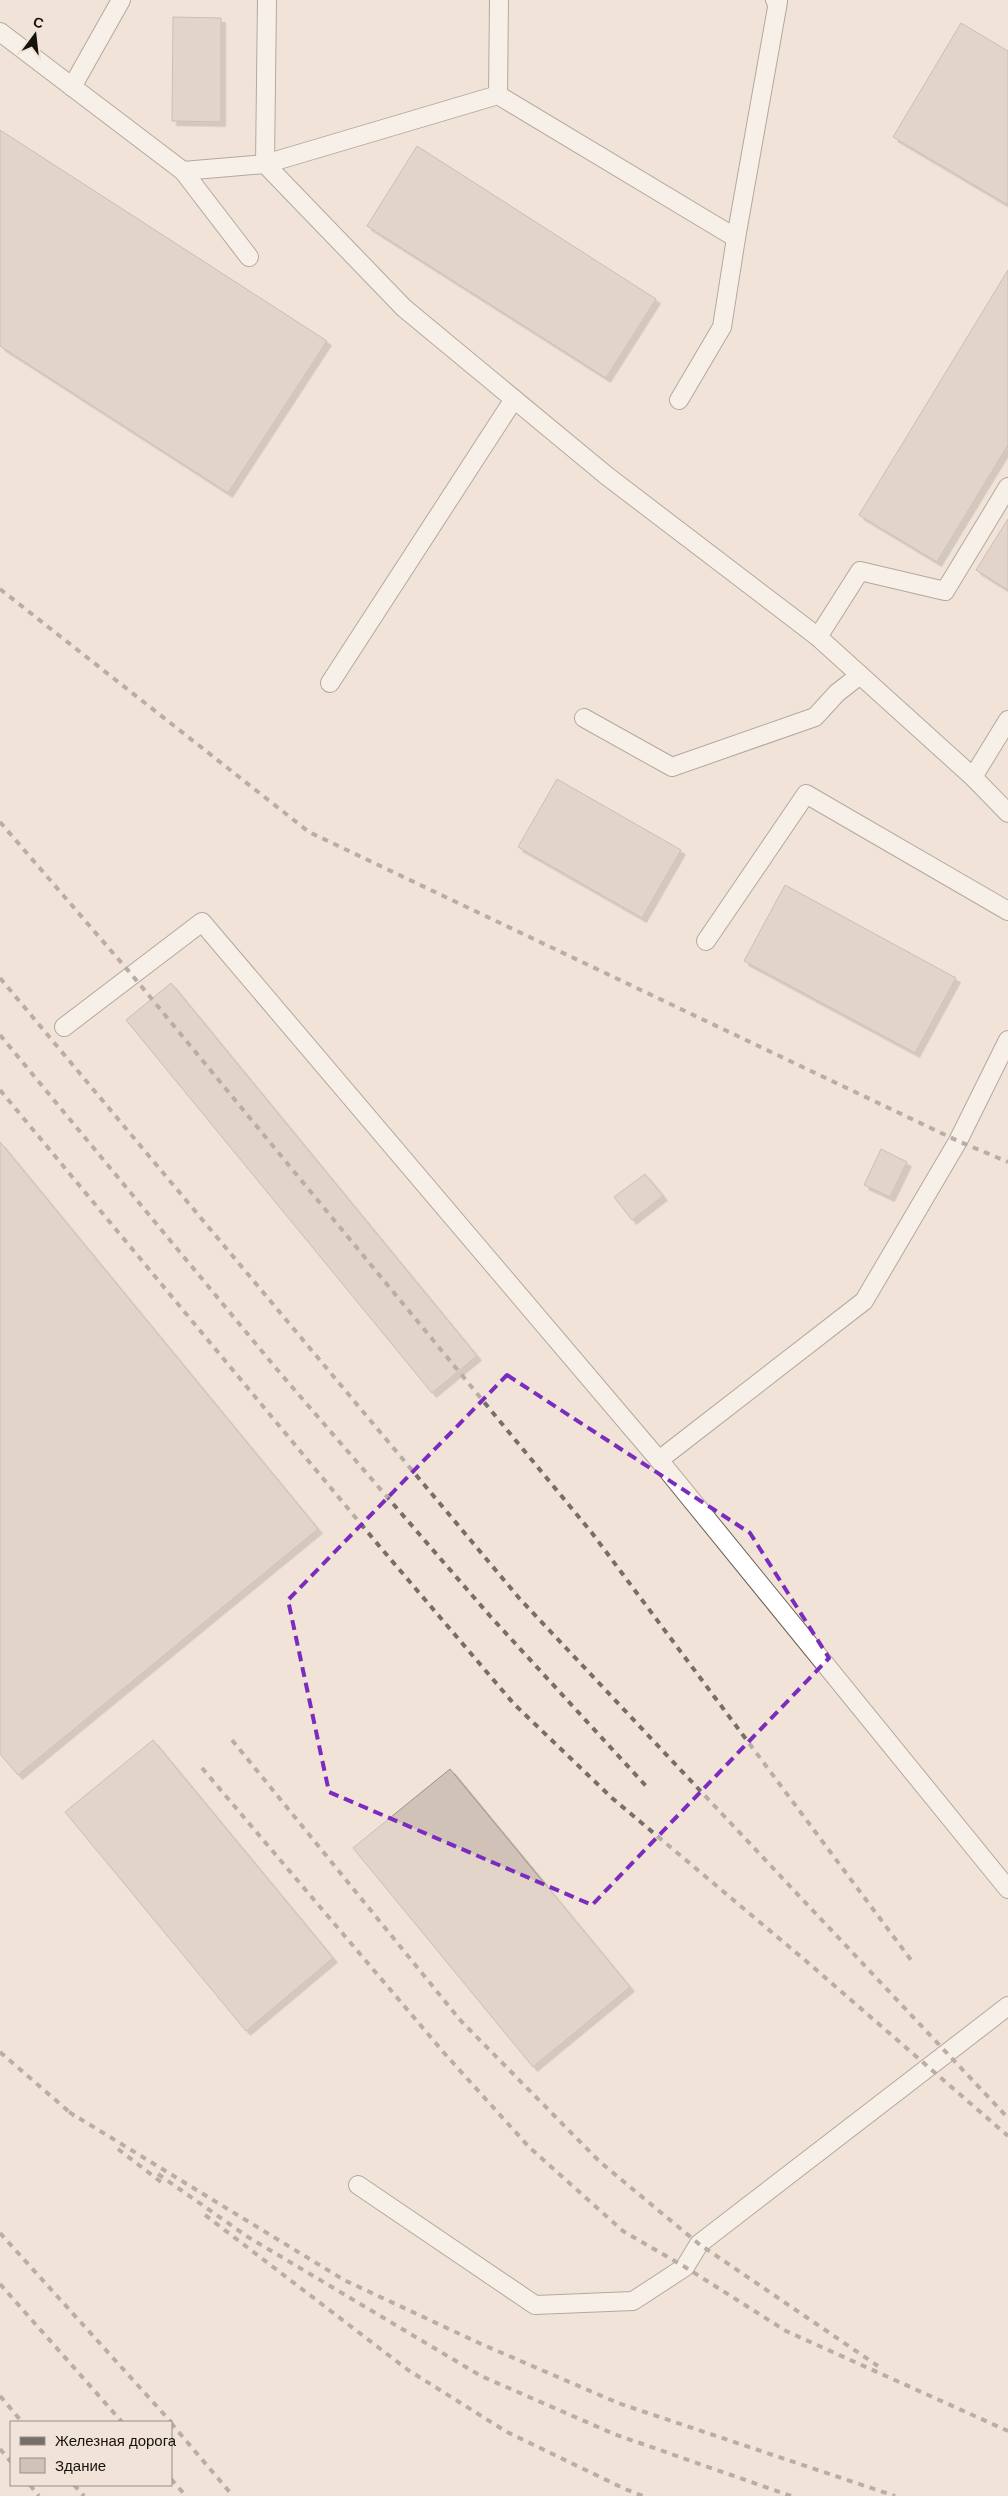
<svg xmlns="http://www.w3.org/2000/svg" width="1008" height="2496" viewBox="0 0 1008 2496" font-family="'DM Sans',sans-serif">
<defs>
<filter id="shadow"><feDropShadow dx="4.5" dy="4.5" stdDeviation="0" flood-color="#0004"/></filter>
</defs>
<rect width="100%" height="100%" fill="#f1e3d7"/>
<g fill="#d0c2b7" stroke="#9d9085" filter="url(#shadow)">
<path d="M173,17L221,18V122L172,121Z"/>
<path d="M961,23L1008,51V205L893,137Z"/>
<path d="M0,130L327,341L228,493L0,346Z"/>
<path d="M417,146L656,299L606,378L367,226Z"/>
<path d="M1008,270V445L937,562L859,515Z"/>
<path d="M1008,519V590L976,570Z"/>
<path d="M557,779L681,850L642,918L518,847Z"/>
<path d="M785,885L956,978L915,1053L744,961Z"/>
<path d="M171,983L477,1356L432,1393L126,1020Z"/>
<path d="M0,1142L318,1529L18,1775L0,1754Z"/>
<path d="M881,1149L907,1162L890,1197L864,1185Z"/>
<path d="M645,1174L663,1196L632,1220L614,1197Z"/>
<path d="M153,1740L333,1958L246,2031L65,1812Z"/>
<path d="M450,1769L630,1987L533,2067L353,1848Z"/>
</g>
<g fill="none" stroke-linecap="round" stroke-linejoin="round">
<g stroke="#6c6056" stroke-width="20">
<g id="service">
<path d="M267,0L265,164L404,308L607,476L818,637L973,777L1008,813"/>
<path d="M0,32L183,171L265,164L498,95L499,0"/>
<path d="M72,87L121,0"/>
<path d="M498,95L736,238L778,2L775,0"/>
<path d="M183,171L249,257"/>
<path d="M679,400L722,327L736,238"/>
<path d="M818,637L860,571L945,591L1008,487"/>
<path d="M330,683L514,399"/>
<path d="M584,718L672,767L815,717L837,693L860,675"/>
<path d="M973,777L1008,720"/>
<path d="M706,941L806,794L1008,911"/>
<path d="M64,1027L202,922L659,1460"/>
<path d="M1008,1040L958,1141L864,1301L659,1460L1008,1889"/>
<path d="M358,2185L535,2305L633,2301L685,2267L699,2244L1008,2006"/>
</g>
</g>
<use href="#service" stroke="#fff" stroke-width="18"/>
<g stroke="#776e67" stroke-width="4" stroke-dasharray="6 6" stroke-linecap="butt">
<path d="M0,589L309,832L958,1141L1008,1162"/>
<path d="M0,822L132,975L592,1533L914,1964"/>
<path d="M0,978L519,1598L1008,2118"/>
<path d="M0,1035L280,1373L490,1616L646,1786"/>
<path d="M0,1090L375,1541L514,1704L612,1798L806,1961L1008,2136"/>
<path d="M232,1740L461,2021L600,2162L699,2244L878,2366"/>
<path d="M202,1768L445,2054L529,2147L623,2231L685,2267L786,2331L1008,2431"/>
<path d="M0,2052L74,2116"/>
<path d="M69,2112L344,2280L479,2343L618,2403L895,2496"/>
<path d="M118,2149L161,2182"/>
<path d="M158,2174L248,2237L481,2376L614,2434L791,2496"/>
<path d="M205,2215L408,2370L507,2432L625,2489L643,2496"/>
<path d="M0,2233L171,2422"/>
<path d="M0,2284L122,2422"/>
<path d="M0,2396L22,2422"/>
<path d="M171,2423L233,2496"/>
<path d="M0,2449L11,2462"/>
<path d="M171,2479L186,2496"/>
<path d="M30,2485L39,2496"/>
<path d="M74,2485L84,2496"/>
</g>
</g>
<path d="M0 0H1008V2496H0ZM507,1375L750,1533L829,1658L592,1905L329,1792L288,1600Z" fill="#f1e3d7" fill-opacity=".55" fill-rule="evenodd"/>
<path fill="none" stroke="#7b2cbf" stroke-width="4" stroke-dasharray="10 6" stroke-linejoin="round" d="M507,1375L750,1533L829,1658L592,1905L329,1792L288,1600Z"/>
<rect x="10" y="2421" width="162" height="65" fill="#f1e3d7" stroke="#998f87"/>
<rect x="20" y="2437" width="25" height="8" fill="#776e67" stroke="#998f87"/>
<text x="55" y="2446" font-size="15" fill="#16120e">Железная дорога</text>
<rect x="20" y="2458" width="25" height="15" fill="#d0c2b7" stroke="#998f87"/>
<text x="55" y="2471" font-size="15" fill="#16120e">Здание</text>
<g transform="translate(35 35) rotate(15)" stroke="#f1e3d7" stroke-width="4" paint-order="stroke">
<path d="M0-4L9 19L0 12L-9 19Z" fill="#16120e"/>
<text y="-8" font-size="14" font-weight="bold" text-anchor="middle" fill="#16120e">С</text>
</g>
</svg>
